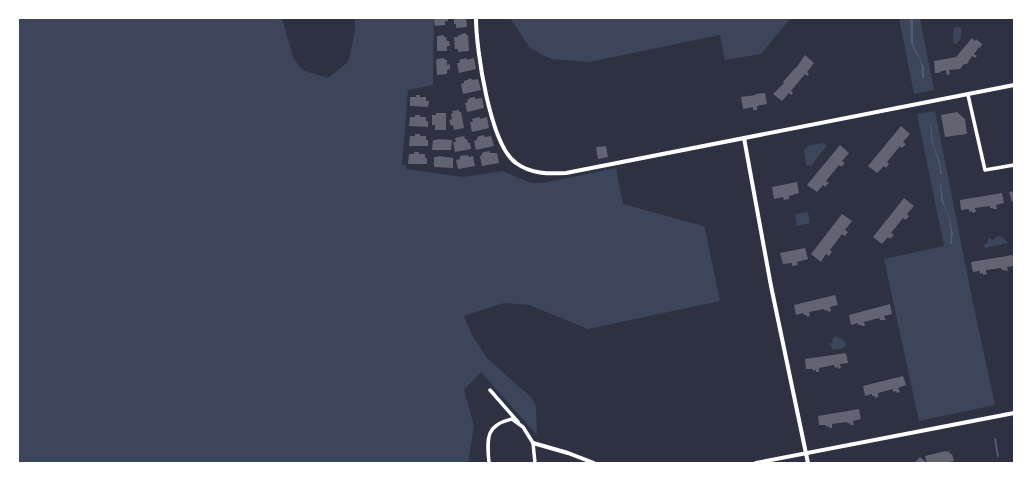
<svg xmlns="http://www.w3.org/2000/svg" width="1032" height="481" viewBox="0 0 1032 481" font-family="Poppins,sans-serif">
<rect width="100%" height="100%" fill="#2d3142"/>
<g fill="#3c4559" fill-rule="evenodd">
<path d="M18,18H282L293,57L302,70L328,78L348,62L355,32V18H434L433,85L408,90L402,165H406V169L463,177L503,171L531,183H543L616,168L623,204L703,226L705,229L720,301L588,329L529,305L504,303L464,316L472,335L487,358L532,398L536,406L537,435L481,372L464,390L474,426L468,463H18Z"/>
<path d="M510,18H791L761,54L725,60L720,35L589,62L551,59L530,48Z"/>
<path d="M899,18H910L911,44L921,63L922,78L924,77V67L913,44V18H920L934,90L914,94Z"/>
<path d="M955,27H960L962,30L960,40L956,44L953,43C953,38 952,31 955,27Z"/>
<path d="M935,111L972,298L995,405L919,421L884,259L944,246L917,114ZM930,123H931L933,144L940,161L942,173L940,174L939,164L931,141ZM940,183L943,200L950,218L953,234L952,244H950L951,233L949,219L947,212L941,200Z"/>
<path d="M823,143L826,145V147L811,166L806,165L804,150L810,145Z"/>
<path d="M808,212L810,223L797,226L795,214Z"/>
<path d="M998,236L1003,237L1008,243L985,248L984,245L988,242V239L990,238L992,240Z"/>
<path d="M836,336L844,340L846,345L844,348L833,350L829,343H833L832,339Z"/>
</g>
<g fill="#4f5d75">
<path d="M910,18H913V44L924,67V78H922L921,63L911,44Z"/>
<path d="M931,122L933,144L940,161L942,174H940L939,164L931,141L930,123Z"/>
<path d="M940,183H941L943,200L950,218L953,234L952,244H950L951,233L949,219L947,212L941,200Z"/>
</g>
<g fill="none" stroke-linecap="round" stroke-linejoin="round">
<path stroke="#4f5d75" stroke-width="2" d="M995,439L998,456"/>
</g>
<g fill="#626471">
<path d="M434,18H448V21H445V25L435,26Z"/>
<path d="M454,18H466L467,27L456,28V24H454Z"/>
<path d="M466,33V35H468L469,51L458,52V49H455L454,37H458V35H461V34Z"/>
<path d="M444,35V37H446L447,41H449L450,46H447V51H437V36Z"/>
<path d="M972,38L975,41L976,39L982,44L980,48L979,47L974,54L977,56L975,58L972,56L967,64H964L960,69L949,70L950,74L947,75L946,70L939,72L940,73H935L934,61L956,57Z"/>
<path d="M805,55L814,63L807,72L809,74L807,76L805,74L791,91L793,93L791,95L789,93L782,101L773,94L784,83L783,82L795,68H796Z"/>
<path d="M444,58L445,60H447V65L450,64V69L447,70V74L437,75L436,61L437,59Z"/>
<path d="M467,58V60L474,58L476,69L459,73L457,63H460L459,60L462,59Z"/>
<path d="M471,78L472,80L478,79L481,90L463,94L461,84L464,83V81L467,80Z"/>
<path d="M765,93L767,104L757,106V110H753V107L743,109L741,97L756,95L755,94Z"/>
<path d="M416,95H420V97H426V101H429L428,107L410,106V97H416Z"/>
<path d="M475,97V99L482,98L484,108L467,112L465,103L468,102L467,100L470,98Z"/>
<path d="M459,110V112H461L464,128L454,130L453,125L451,126L449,120L452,119L451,114L453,113L452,111Z"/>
<path d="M957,112L965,119L967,134L945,137L941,115Z"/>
<path d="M436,113H446V130H435V125H432V115H436Z"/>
<path d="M415,115H420V117H426V121H428V127L409,126L410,117H415Z"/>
<path d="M480,117V119L487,117L489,128L472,132L470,122H473L472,119L475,118Z"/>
<path d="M901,126L910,134L903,142L906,144L902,148L900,146L887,162L889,164L886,168L884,166L877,173L868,166Z"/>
<path d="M415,134H420V136H426V140H428V146H409L410,136H415Z"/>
<path d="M484,135L485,137L491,136L494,146L476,150L474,141L477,140V138L479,136Z"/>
<path d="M464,136L465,139H467L468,143H470L471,149L455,152L453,142H456L455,138Z"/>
<path d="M437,139L452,140L451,150H432L433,140H437Z"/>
<path d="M840,145L849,153L842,161L845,163L841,167L839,165L826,181L829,183L825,187L823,185L817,192L807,185Z"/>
<path d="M606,146L608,157L598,159L596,147Z"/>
<path d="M490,151V153H497L499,163L482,166L480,156L482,155V153L484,152Z"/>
<path d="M414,152H419V154H425V158H427V164H408L409,154H414Z"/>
<path d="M465,155V156L468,155L469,157L473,156L475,166L458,169L456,160L460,159V156Z"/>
<path d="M438,156L453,158V168L434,167V157H438Z"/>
<path d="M797,182L799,193L789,196V199L784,200L783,197L774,199L772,187Z"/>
<path d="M1014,191V201L1012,202L1009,192Z"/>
<path d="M1002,193L1004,203L996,205L997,209H993V208H990V206L975,208L976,212L972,213V211L969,212V209L961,210L960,200Z"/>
<path d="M904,198L914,206L907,214L909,216L906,220L903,218L891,233L894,235L890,239L888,237L882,244L873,237Z"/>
<path d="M842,214L852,221L845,230L848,232L845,236L842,234L830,250L832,252L829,256L826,254L821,262L811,254Z"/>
<path d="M805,248L808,259L797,262L798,265L792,266V263L783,264L780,253Z"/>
<path d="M1013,255L1014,266L1007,267L1008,271L1002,270L1001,268L986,270L987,274L983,275V273L980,274V271L973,272L971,262Z"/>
<path d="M835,295L838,305L830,307L831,311L828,312V310L825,311L824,309L809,312L810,316L807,317L806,315H804L803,313L796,315L794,305Z"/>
<path d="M890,304L892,314L884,316L886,320H880L879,318L864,322L865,326H862L861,325H858V323L851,325L849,315Z"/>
<path d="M846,353L848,363L840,364L841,368L838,369V367L835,368L834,365L819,368V372H816V370L813,371V369H806L805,359Z"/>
<path d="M903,376L906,385L898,388L900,392L897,393L896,391L893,392V389L878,393V397L875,398V396H872V394L865,396L863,386Z"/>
<path d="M859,409L861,419L853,421L854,425H851L850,423L848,424L847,422L832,424V428H829V426L826,427V425H819L818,416Z"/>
<path d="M946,451V452L949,451L950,454H952L954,461L943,463H915L920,457L927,463L925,456Z"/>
</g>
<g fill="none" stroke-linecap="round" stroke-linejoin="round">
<g stroke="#fff" stroke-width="3.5">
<path d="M968,95L985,170L1014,165"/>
<path d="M490,390L518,422"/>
<path d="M489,463C487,439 485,425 512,419L523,427L533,443L535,463"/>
</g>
<g stroke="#fff" stroke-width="4">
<path d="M476,18C476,49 490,145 516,163C531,174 548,174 566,173L1014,85"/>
<path d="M744,138L771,286L808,463"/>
<path d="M533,443L568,453L594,463"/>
<path d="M756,463L1014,413"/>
</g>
</g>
<rect width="1032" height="481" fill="none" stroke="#ffffff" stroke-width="38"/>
</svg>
